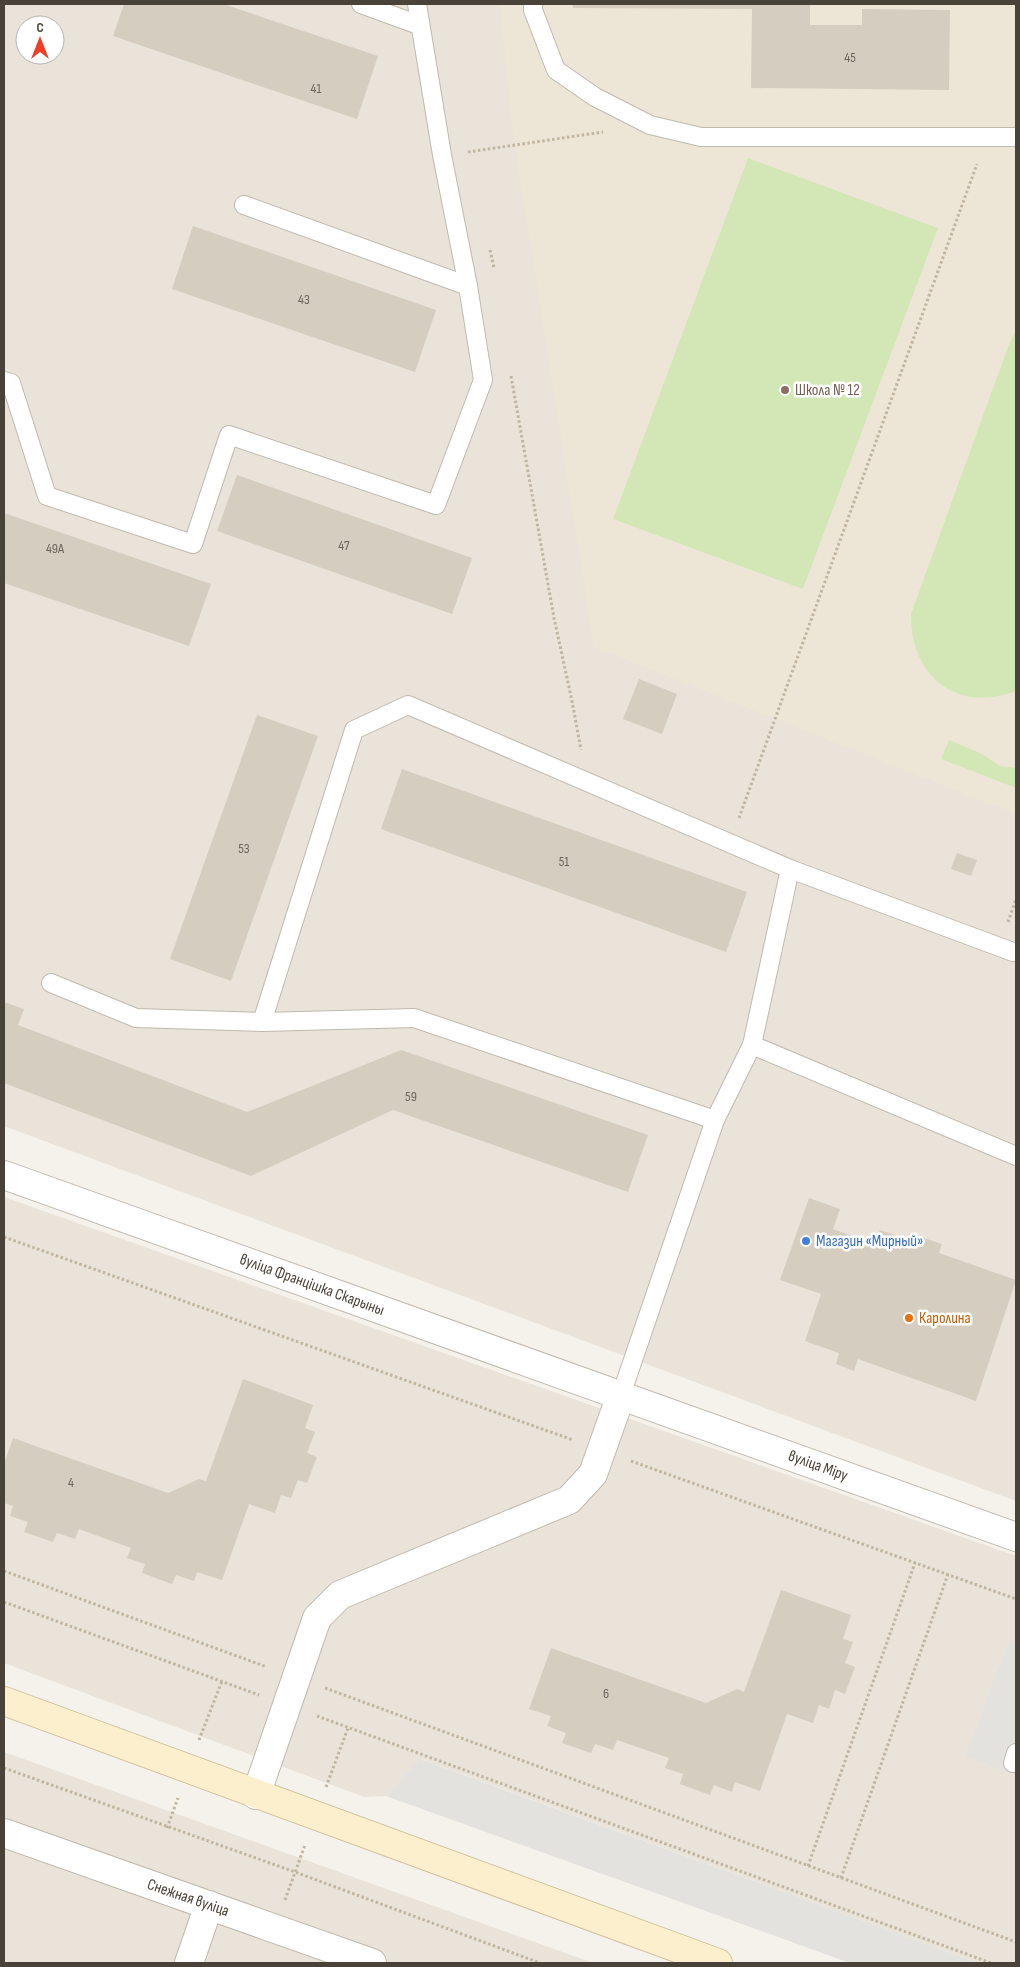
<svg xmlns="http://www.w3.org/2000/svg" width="1020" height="1967" viewBox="0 0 1020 1967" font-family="'Sofia Sans Condensed',sans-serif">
<rect width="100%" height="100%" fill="#f5f2eb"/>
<g fill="#e9e3da" fill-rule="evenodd">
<path d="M4,4H1016V1501L4,1126ZM25,25H55V55H25Z"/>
<path d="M4,1197L1016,1556V1963H978L421,1759L386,1796L364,1797L4,1663Z"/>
<path d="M4,1752L593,1963H4Z"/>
</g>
<path fill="#ede6d6" d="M500,4H1016V814L594,647L513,133Z"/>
<g fill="#d3e7b6">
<path d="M748,158L938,228L803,589L613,519Z"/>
<path d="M1016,330V691C957,714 910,676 911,614L1008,347Z"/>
<path d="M949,740L982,754L1000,766L1016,768V788L941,759Z"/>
</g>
<g fill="#e4e2df">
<path d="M1016,1642V1775L966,1756L1009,1643Z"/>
<path d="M420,1759L978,1963H850L386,1796Z"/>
</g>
<g fill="#d6cdc1">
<path d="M124,4H223L378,56L357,119L113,36Z"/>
<path d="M573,4H810V25H862V9L950,10L949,90L751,88L752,9L573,8Z"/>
<path d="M193,226L436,310L415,372L172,289Z"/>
<path d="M237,475L472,558L452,614L217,531Z"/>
<path d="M4,513L211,584L189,646L4,583Z"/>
<path d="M639,679L677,694L662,734L623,719Z"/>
<path d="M257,715L318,736L231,981L170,959Z"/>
<path d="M402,769L747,892L726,952L381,829Z"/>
<path d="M957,853L977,860L971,876L951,869Z"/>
<path d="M4,1002L24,1009L18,1025L247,1112L401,1050L648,1135L628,1192L393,1110L251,1176L4,1083Z"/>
<path d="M809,1198L840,1209L833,1229L875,1244L880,1230L907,1239L909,1233L942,1244L939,1253L1016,1280L976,1401L858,1359L854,1371L836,1364L839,1353L805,1341L821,1294L780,1280Z"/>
<path d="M243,1379L313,1405L305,1428L315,1432L307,1453L317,1457L307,1483L298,1480L291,1498L281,1495L275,1513L249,1504L222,1580L197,1572L194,1581L176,1575L172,1584L142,1573L145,1564L127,1558L131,1548L79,1529L75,1539L57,1533L53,1542L24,1532L28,1522L10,1516L13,1506L4,1503V1464L13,1438L168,1493L199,1479L206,1481Z"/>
<path d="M781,1590L851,1615L843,1639L853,1642L845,1663L855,1667L845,1694L835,1690L829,1709L819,1705L813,1723L787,1714L760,1791L735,1782L732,1792L714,1785L710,1795L680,1784L683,1774L665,1768L669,1758L617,1740L613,1750L595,1744L591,1753L562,1743L566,1733L547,1726L551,1716L529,1709L551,1648L706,1703L737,1689L744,1692Z"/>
</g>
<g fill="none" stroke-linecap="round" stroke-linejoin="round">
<g stroke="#c0b9ae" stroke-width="20">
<g id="service">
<path d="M361,4L419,25"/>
<path d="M533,4V10L556,70L595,97L650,125L701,137H1016"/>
<path d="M244,205L468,286"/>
<path d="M4,381L11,383L47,496L193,544L229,435L436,505L483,380L468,286L442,155L417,4"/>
<path d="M790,869L752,1045L1016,1156"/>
<path d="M51,983L136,1018L262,1022L414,1018L715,1120L752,1045"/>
<path d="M262,1022L354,730L408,705L790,869L1013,952"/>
<path d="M621,1395L715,1120"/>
<path d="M1013,1763L1016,1753"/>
</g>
</g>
<g stroke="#c0b9ae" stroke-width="30">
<g id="minor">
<path d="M256,1795L317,1618L340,1595L569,1500L593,1474L621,1395"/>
<path d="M4,1833L372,1963"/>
<path d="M189,1963L209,1905"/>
</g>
</g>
<g stroke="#c0b9ae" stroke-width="30">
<path id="tertiary" d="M4,1175L1016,1537"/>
</g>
<g stroke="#d2c29d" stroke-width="30">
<path id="secondary" d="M4,1701L718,1963"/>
</g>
<g stroke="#c1b4a0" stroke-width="3" stroke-dasharray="2.5 2.5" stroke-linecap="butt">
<path d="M468,152L603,132"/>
<path d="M490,250L494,268"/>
<path d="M511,376L554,618L572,701L581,750"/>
<path d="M739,818L977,164"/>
<path d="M1008,922L1016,899"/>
<path d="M4,1237L573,1440"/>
<path d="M631,1461L1016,1599"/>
<path d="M4,1571L267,1667"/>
<path d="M4,1602L259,1695"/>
<path d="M325,1688L1016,1942"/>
<path d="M317,1716L991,1963"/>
<path d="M199,1740L222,1681"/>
<path d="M4,1768L295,1872L540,1963"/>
<path d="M326,1787L348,1728"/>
<path d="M167,1828L178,1798"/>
<path d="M808,1866L915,1563"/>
<path d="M841,1878L948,1574"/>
<path d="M285,1900L305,1845"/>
</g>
<use href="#service" stroke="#fff" stroke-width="18"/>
<use href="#minor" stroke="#fff" stroke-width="28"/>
<use href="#tertiary" stroke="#fff" stroke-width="28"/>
<use href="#secondary" stroke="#fcefce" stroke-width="28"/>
</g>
<circle fill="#8d6e63" stroke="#fff" stroke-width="2" cx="785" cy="390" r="5"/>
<circle fill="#3f7fe0" stroke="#fff" stroke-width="2" cx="806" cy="1241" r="5"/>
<circle fill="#e8710a" stroke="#fff" stroke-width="2" cx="909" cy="1318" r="5"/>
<g text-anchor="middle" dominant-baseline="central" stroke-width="5" stroke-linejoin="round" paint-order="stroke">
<g font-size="14" fill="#6c655b">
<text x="850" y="57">45</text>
<text x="316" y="88">41</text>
<text x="304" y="299">43</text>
<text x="344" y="545">47</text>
<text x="55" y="548">49А</text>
<text x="244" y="848">53</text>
<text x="564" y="861">51</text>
<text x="411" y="1096">59</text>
<text x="71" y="1482">4</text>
<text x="606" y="1693">6</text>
</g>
<g font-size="16" fill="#785e54" stroke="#fff" text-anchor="start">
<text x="795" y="390">Школа № 12</text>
</g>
<g font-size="16" fill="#366cbe" stroke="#fff" text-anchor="start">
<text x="816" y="1241">Магазин «Мирный»</text>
</g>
<g font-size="16" fill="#494239" stroke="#fff">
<text transform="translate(312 1285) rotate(20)">вуліца Францішка Скарыны</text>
<text transform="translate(818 1466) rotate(20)">вуліца Міру</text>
<text transform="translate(188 1898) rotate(19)">Снежная вуліца</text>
</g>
<g font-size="16" fill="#c56008" stroke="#fff" text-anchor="start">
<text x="919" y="1318">Каролина</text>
</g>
</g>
<rect width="1020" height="1967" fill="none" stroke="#494239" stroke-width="10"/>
<g transform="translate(40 40)"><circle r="24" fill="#ffffff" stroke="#b6b3b0"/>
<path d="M0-4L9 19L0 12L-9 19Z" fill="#f03d27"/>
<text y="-8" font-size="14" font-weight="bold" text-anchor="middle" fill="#494239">С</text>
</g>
</svg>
